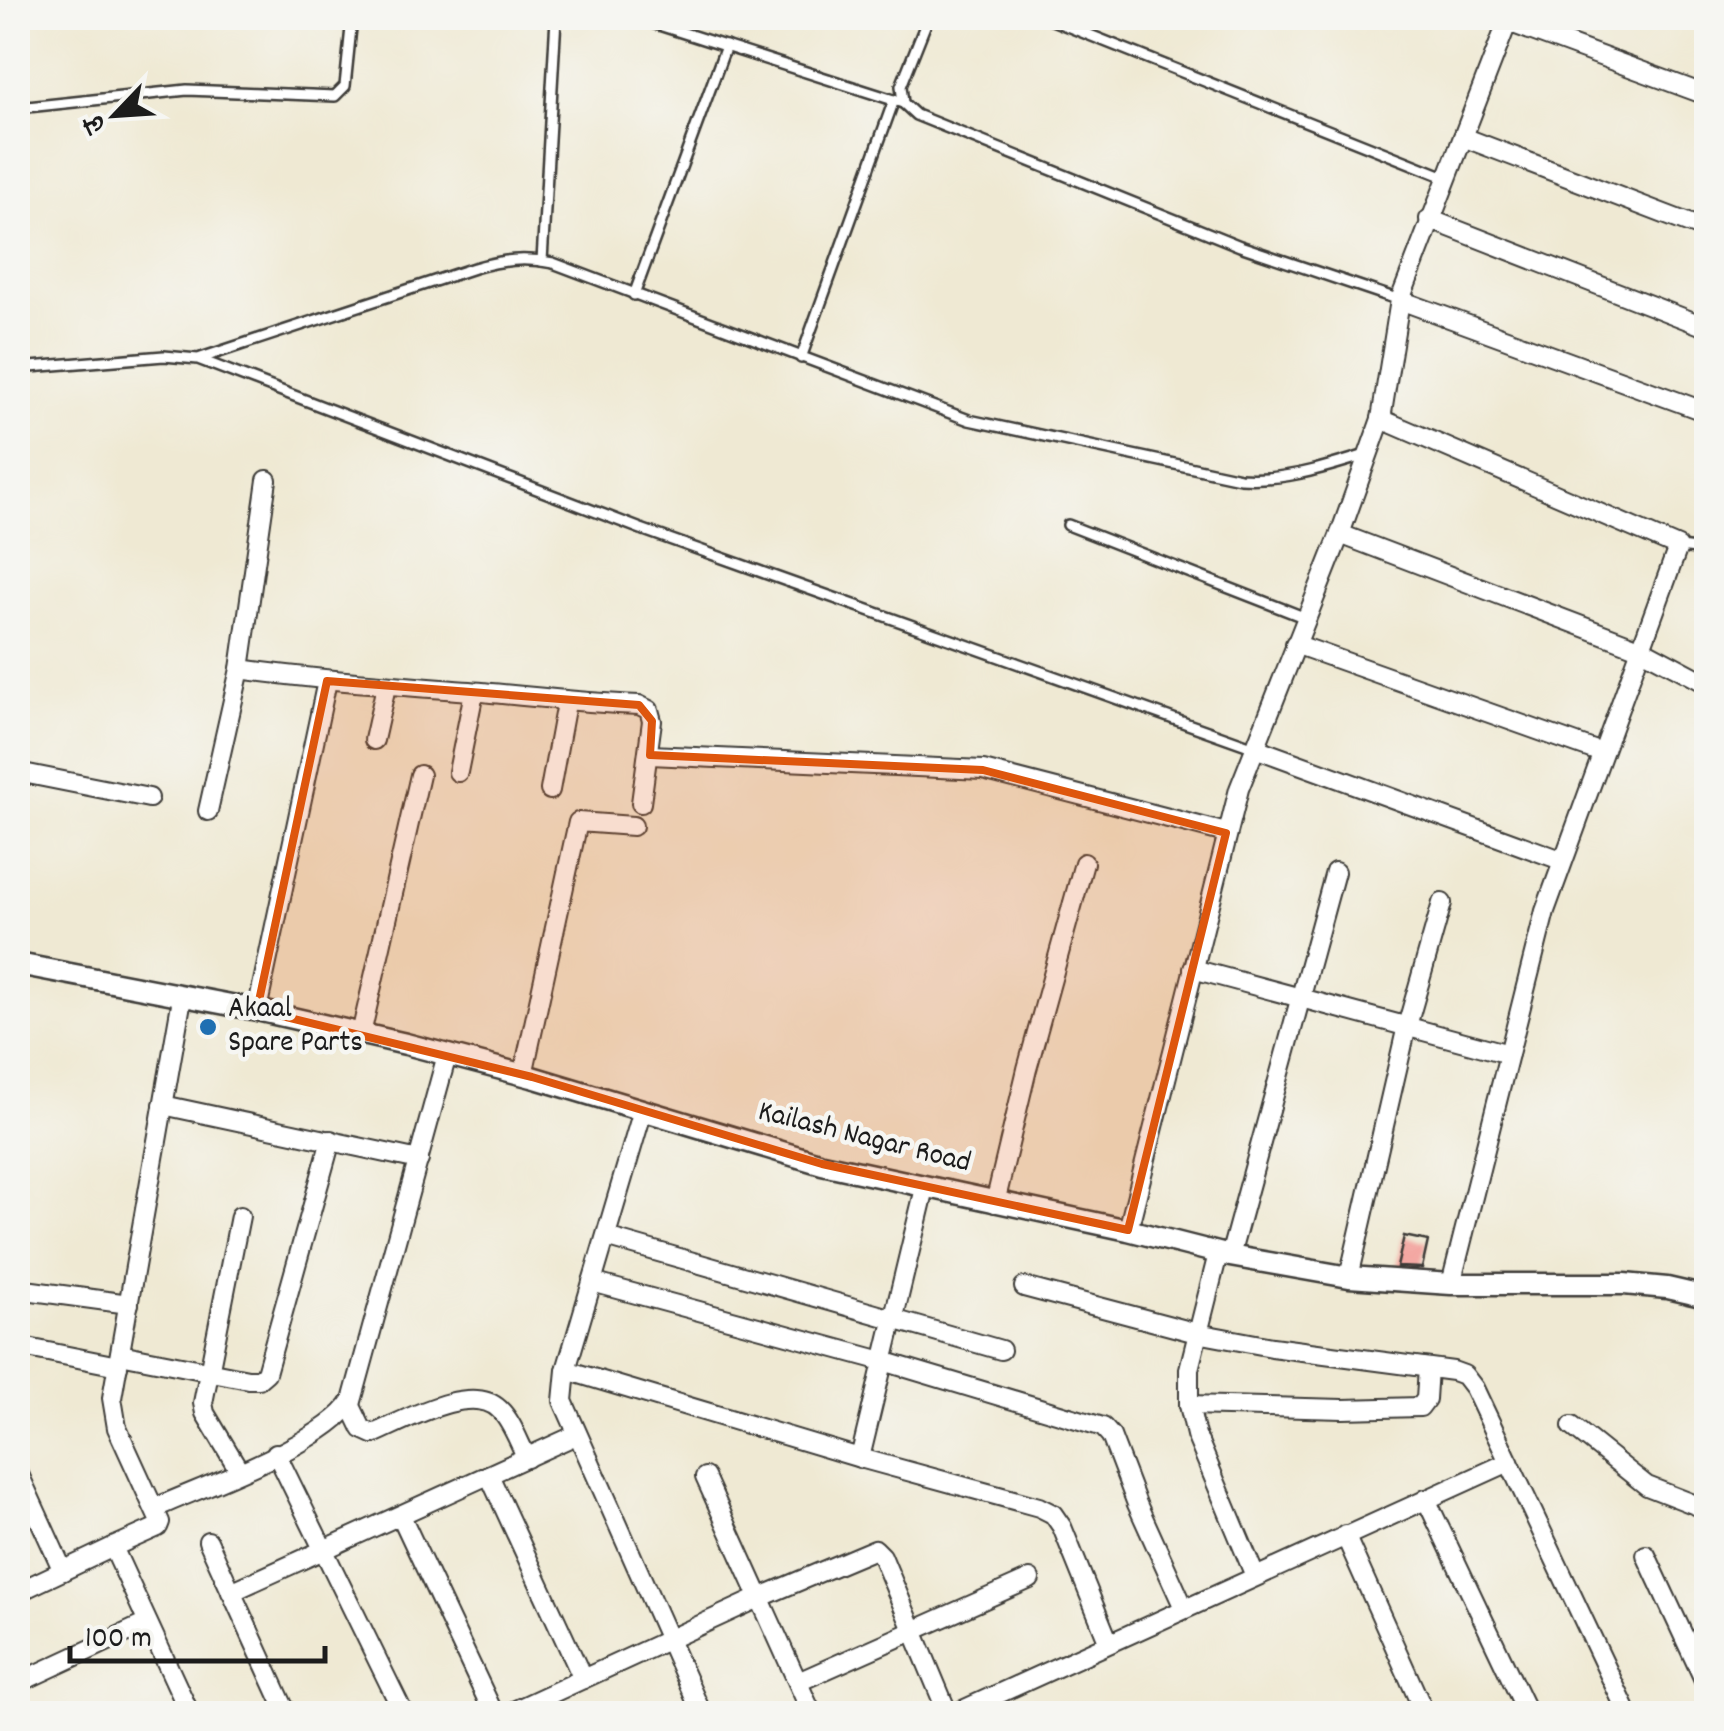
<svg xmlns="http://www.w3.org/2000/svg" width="1724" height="1731" viewBox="0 0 1724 1731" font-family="Dekko,'Playpen Sans Deva',sans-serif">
<rect width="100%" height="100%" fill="#f6f6f2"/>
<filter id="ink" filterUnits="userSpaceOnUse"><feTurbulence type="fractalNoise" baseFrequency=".01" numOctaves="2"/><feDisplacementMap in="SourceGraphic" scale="20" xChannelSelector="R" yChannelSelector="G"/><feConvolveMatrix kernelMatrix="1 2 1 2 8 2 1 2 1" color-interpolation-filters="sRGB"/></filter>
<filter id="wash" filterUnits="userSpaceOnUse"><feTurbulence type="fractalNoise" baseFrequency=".0048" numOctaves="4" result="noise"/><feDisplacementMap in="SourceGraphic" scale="40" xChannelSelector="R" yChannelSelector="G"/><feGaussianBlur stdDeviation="2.25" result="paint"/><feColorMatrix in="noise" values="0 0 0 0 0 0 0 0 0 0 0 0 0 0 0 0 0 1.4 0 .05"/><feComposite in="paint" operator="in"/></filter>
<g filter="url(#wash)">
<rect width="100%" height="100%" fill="#efe9d3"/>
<g id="blocks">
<path fill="#f39c97" d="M1404,1236L1428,1241L1422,1268L1397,1267Z"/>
</g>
</g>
<g filter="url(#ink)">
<use href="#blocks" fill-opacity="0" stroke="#3c3b37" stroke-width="2.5"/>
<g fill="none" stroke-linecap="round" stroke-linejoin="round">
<g stroke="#3c3b37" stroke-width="14">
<g id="service">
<path d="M637,18L903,103"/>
<path d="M928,18L901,86L903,103L916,115L1240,246L1400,300"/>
<path d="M1047,18L1445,177"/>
<path d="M18,108L187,90L335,96L345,86L352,18"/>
<path d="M542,261L556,18"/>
<path d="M634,295L726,46"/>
<path d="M201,358L474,268C502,260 524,257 553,263L969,420L1240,478C1285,481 1323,468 1366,455"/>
<path d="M801,358L894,100"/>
<path d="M18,368L164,356L198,359L641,529L1255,748"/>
<path d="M1699,409L1706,392"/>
<path d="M1068,525L1306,618"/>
<path d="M1678,547L1706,550"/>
</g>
</g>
<g stroke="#3c3b37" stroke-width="22">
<g id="minor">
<path d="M1500,19L1706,95"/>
<path d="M1463,137L1706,230"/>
<path d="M1429,219L1706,327"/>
<path d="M1400,300L1706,412"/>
<path d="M1381,419L1678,547L1545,911L1451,1284"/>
<path d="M1340,534L1642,649L1706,683"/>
<path d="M1295,644L1602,753"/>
<path d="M240,669C317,680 393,685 470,691C527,696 582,703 639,705L649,710L652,721L641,803"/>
<path d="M374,740L386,686"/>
<path d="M1255,748L1561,860"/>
<path d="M650,755L983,770L1226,833"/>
<path d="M18,772L149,798"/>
<path d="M458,772L474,692"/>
<path d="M550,790L566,703"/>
<path d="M208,811L240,669L267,480"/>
<path d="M1193,969L1509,1054"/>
<path d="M182,998L112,1398L117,1428L160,1522L158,1527L113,1547L190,1714"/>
<path d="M257,1010L327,681"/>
<path d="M361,1034L420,775"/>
<path d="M523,1075L578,822L633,826"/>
<path d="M163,1105L419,1160"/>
<path d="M643,1110L566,1370L563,1401L702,1714"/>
<path d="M995,1203L1027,1069L1084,863"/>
<path d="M1128,1230L1239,789L1340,534L1381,419L1400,300L1509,18"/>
<path d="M606,1237L1001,1350"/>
<path d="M1218,1254L1189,1369V1405L1196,1435L1255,1576"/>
<path d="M1230,1256L1335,872"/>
<path d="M1349,1277L1407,1026L1442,903"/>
<path d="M592,1282L883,1361L1103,1427L1111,1436L1137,1504L1184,1608"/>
<path d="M1024,1287L1197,1333L1272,1347L1453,1371L1464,1375L1474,1388L1628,1714"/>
<path d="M18,1289L129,1304"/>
<path d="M18,1346L118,1366"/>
<path d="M120,1354L248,1379H259L266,1373L331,1140"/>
<path d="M566,1370L860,1458L925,1188"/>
<path d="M350,1404L362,1429L373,1434C404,1421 471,1382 499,1409C512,1421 519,1443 527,1458"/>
<path d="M1189,1405L1343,1409L1420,1407L1426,1399L1428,1368"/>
<path d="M1572,1426L1647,1486L1706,1509"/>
<path d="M276,1453L404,1714"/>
<path d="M860,1458L1039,1507L1053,1514L1062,1527L1109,1643"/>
<path d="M239,1470L205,1413L203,1403L240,1216"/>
<path d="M18,1472L63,1571"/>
<path d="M489,1475L583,1679"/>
<path d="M705,1477L812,1714"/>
<path d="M1426,1499L1528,1714"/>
<path d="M155,1508C204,1486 326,1443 352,1401L447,1055"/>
<path d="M401,1516L494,1714"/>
<path d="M1345,1535L1425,1714"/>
<path d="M208,1541L287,1714"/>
<path d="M1646,1555L1706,1684"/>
<path d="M18,1592L113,1547"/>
<path d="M231,1592L576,1435"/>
<path d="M798,1682L1030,1579"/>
<path d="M18,1683L147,1623"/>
<path d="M507,1714L761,1597L875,1549L882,1556L948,1714"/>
<path d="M954,1714L1509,1462"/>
</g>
</g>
<g stroke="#3c3b37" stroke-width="25">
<path id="tertiary" d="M18,964L257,1010L406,1044L532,1077L822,1164L1128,1230L1230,1256L1349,1277L1451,1284H1624L1667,1288L1706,1297"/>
</g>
<use href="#service" stroke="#fff" stroke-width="9"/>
<use href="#minor" stroke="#fff" stroke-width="18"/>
<use href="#tertiary" stroke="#fff" stroke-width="20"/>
</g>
</g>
<path fill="#de560d" fill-opacity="0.2" stroke="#de560d" stroke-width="8" stroke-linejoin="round" d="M327,681L639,705L652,721L650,755L983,770L1226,833L1128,1230L822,1164L532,1077L257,1010Z"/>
<circle fill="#1f6fb2" stroke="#f6f6f2" stroke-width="4" cx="208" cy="1027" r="10"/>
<g text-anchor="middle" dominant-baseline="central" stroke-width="9" stroke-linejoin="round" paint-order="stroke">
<g font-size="30" fill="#1c1c1c" stroke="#f6f6f2" text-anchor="start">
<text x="228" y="1010">Akaal<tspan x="228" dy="34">Spare Parts</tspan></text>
</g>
<g font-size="30" fill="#1c1c1c" stroke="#f6f6f2">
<text transform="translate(864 1139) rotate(14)">Kailash Nagar Road</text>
</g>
</g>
<rect width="1724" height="1731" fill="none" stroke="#f6f6f2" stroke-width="60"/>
<g transform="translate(115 115) rotate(245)" stroke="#f6f6f2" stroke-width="8" paint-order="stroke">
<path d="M0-8L18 38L0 25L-18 38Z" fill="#1c1c1c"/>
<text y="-15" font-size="28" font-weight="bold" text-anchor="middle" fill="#1c1c1c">उ</text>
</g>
<path d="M70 1646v15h255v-15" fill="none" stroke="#1c1c1c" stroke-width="5"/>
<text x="85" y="1646" font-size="30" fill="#1c1c1c" stroke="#f6f6f2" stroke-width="8" paint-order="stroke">100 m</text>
</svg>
